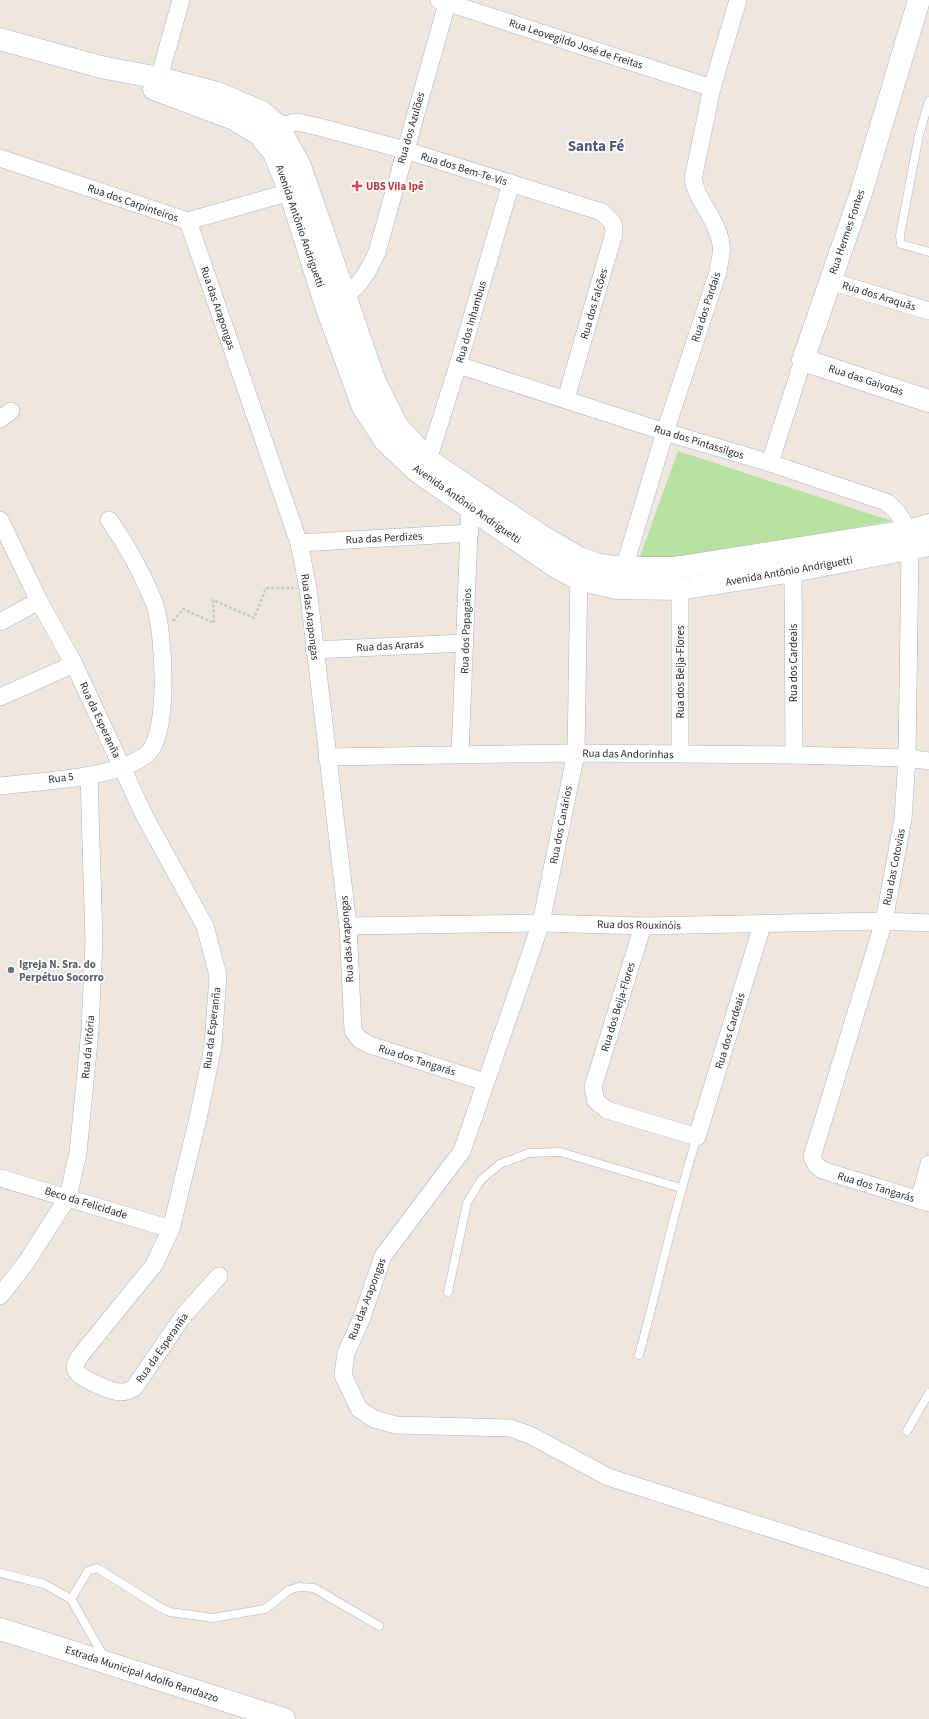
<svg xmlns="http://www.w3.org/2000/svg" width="929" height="1719" viewBox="0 0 929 1719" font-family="'Source Sans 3',sans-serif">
<rect width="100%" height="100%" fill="#ede7e0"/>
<path fill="#b8e0a0" d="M678,451L892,521L662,562L639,559Z"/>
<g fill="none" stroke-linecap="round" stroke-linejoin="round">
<g stroke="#b0b3bc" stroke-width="9">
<g id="lane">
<path d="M929,101L919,135L900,235L901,244L929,252"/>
<path d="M448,1292L467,1203L481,1180L500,1164L529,1153L560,1152L681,1188"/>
<path d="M639,1355C659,1282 674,1209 697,1137"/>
<path d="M907,1431L929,1393"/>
<path d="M0,1573L44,1584L71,1599"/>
<path d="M104,1657L71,1599L88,1571L97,1568L161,1608L170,1612L213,1618L265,1609L289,1590L299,1587L314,1588L379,1626"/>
</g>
</g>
<g stroke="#b0b3bc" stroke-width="18">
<g id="street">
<path d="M439,0L712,88"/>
<path d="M159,78L181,0"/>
<path d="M278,126L297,122L319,127L405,150L602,212L613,223L614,233L566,399"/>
<path d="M0,158L188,221L290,192"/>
<path d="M188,221L299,543L308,588L348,926L353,1031L359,1039L370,1045L485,1082"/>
<path d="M830,281L929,311"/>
<path d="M336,301C357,292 368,272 377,252L448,0"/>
<path d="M458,365L665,432L770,463L886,502C903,514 908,530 910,550L907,758L903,819L884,921L812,1157L816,1165L822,1170L929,1203"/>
<path d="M0,419L11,411"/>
<path d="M428,460L458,365L511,183"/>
<path d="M770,463L803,360"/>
<path d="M0,520L39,601L74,664L145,817L205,926L218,975L213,1046L199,1114L171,1229L154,1265L84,1351C81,1356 73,1363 76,1371C79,1378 113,1393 122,1392C125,1392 130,1390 134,1388L184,1315L219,1276"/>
<path d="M299,543L470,533"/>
<path d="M579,568L576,753L541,923L462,1151L383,1256L361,1320L346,1353L343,1375L359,1409L374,1419L396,1425L510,1428L530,1435L608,1477L929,1579"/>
<path d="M624,568L665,432L718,272C719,263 723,252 721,244C718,220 697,202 693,179L712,88L738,0"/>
<path d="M793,571L794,755"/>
<path d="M680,589V754"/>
<path d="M0,622L39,601"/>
<path d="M314,650L465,643"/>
<path d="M0,697L74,664"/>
<path d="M460,754L470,507"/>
<path d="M327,757L576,753L794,755L907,758L929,761"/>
<path d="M0,786C40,781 115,779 146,755C171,736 164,629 154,602C142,573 127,545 109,520"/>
<path d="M348,926L541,923L643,926L884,921L929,923"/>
<path d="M643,926L593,1087L596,1101L607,1110L697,1137L762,925"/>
<path d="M0,1178L171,1229"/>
<path d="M919,1200L929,1164"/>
<path d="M0,1296L25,1264L68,1197L78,1153L90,1030L94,942L89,775"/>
</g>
</g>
<g stroke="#b0b3bc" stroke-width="23">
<g id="secondary">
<path d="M919,0L861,193L803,360L929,401"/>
<path d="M0,39L101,67L159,78L217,93L262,112L278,126L300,166L375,382L397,426L428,460L540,535L579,558L599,565L624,568H674L908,531L929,525"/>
<path d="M154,89L234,119L260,135L274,153L290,192L326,306L363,407L386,442L418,472L553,565L578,579L617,588L680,589L793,571L929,545"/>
<path d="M0,1629L284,1719"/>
</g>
</g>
<path stroke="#c8c8c8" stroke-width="2.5" stroke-dasharray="3 2" stroke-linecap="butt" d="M173,621L183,609L214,623L213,600L254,618L266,588H293"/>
<use href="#lane" stroke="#fff" stroke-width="8"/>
<use href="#street" stroke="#fff" stroke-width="17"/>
<use href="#secondary" stroke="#fff" stroke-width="22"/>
</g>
<path fill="#e0444e" stroke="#fff" stroke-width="1.5" d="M355 180h4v4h4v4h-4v4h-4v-4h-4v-4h4z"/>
<circle fill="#6b7280" stroke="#fff" stroke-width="1.5" cx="11" cy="970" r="4"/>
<g text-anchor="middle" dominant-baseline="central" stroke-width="3.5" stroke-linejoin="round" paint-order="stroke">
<g font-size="11" fill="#2d2d2d" stroke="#fff">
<text transform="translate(576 44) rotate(18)">Rua Leovegildo José de Freitas</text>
<text transform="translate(411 128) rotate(-74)">Rua dos Azulões</text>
<text transform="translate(464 169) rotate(17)">Rua dos Bem-Te-Vis</text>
<text transform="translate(133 203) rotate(19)">Rua dos Carpinteiros</text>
<text transform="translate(300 226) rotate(71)">Avenida Antônio Andriguetti</text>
<text transform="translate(847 232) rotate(-71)">Rua Hermes Fontes</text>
<text transform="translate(879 296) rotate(17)">Rua dos Araquãs</text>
<text transform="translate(594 304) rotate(-74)">Rua dos Falcões</text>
<text transform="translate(706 307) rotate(-72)">Rua dos Pardais</text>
<text transform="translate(218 308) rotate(71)">Rua das Arapongas</text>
<text transform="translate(471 322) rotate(-74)">Rua dos Inhambus</text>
<text transform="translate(866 380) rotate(18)">Rua das Gaivotas</text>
<text transform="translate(699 442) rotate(17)">Rua dos Pintassilgos</text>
<text transform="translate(467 504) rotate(35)">Avenida Antônio Andriguetti</text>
<text transform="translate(384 538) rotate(-3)">Rua das Perdizes</text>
<text transform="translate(789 571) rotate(-10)">Avenida Antônio Andriguetti</text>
<text transform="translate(310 617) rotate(83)">Rua das Arapongas</text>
<text transform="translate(466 631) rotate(-88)">Rua dos Papagaios</text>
<text transform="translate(390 646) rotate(-3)">Rua das Araras</text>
<text transform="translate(793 663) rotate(-90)">Rua dos Cardeais</text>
<text transform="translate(680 672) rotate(-90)">Rua dos Beija-Flores</text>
<text transform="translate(100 720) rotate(65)">Rua da Esperanña</text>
<text transform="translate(628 754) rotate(1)">Rua das Andorinhas</text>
<text transform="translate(61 778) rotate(-7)">Rua 5</text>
<text transform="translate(561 825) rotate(-79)">Rua dos Canários</text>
<text transform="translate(894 867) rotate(-79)">Rua das Cotovias</text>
<text transform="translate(639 925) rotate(1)">Rua dos Rouxinóis</text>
<text transform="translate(347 939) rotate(-94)">Rua das Arapongas</text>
<text transform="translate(618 1007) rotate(-73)">Rua dos Beija-Flores</text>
<text transform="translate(212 1028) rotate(-83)">Rua da Esperanña</text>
<text transform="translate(730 1031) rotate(-73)">Rua dos Cardeais</text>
<text transform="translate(88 1047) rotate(-85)">Rua da Vitória</text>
<text transform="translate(417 1060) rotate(18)">Rua dos Tangarás</text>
<text transform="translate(876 1187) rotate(17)">Rua dos Tangarás</text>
<text transform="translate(86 1203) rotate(17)">Beco da Felicidade</text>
<text transform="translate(367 1299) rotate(-69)">Rua das Arapongas</text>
<text transform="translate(162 1348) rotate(-55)">Rua da Esperanña</text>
<text transform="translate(142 1674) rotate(18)">Estrada Municipal Adolfo Randazzo</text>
</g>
<g font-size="11" font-weight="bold" fill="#be3a42" stroke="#fff" text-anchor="start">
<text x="366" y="186">UBS Vila Ipê</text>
</g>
<g font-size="11" font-weight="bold" fill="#5b616d" stroke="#fff" text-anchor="start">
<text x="19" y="964">Igreja N. Sra. do<tspan x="19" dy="13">Perpétuo Socorro</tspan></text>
</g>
<g font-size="15" font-weight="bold" fill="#4f587b" stroke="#fff">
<text x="596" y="146">Santa Fé</text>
</g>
</g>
</svg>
